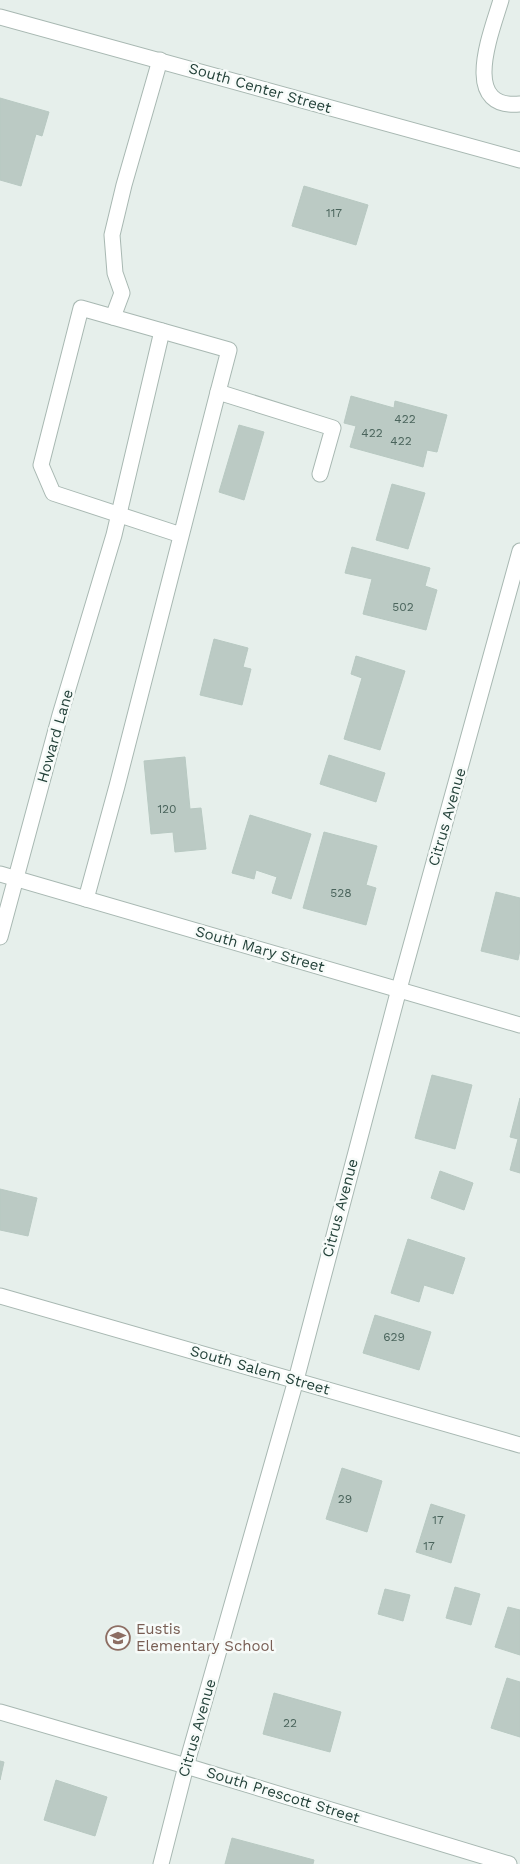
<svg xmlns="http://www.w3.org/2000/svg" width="520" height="1864" viewBox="0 0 520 1864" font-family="'Work Sans',sans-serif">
<rect width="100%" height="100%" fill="#e6efeb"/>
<g fill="#bbcac4" stroke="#b8c9c2">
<path d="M0,98L49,112L42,136L36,134L21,186L0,180Z"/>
<path d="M304,186L368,205L356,245L292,226Z"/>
<path d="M351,396L394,408L395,401L447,415L437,452L427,450L423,467L350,447L356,426L344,423Z"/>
<path d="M239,425L264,432L244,500L219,492Z"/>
<path d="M392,484L425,493L408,549L376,540Z"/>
<path d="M352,547L430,568L425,586L437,590L426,630L363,614L372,579L345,573Z"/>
<path d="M214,639L248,648L243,667L251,669L242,705L200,695Z"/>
<path d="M356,656L405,671L380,750L344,739L362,678L351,674Z"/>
<path d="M329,755L385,773L376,802L320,784Z"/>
<path d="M185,757L190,809L201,808L206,849L175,852L173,832L151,834L144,761Z"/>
<path d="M250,815L311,834L291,899L272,893L277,877L256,870L254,879L232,873Z"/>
<path d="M324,832L377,846L366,885L376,888L366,925L303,908Z"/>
<path d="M496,892L520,898V950L518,960L481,951Z"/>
<path d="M432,1075L472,1085L455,1149L415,1138Z"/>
<path d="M520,1098V1173L510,1170L518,1139L510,1137Z"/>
<path d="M440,1171L473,1183L464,1210L431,1198Z"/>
<path d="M0,1189L37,1198L28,1236L0,1230Z"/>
<path d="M408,1239L465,1258L453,1294L424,1285L419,1302L391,1293Z"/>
<path d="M375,1315L431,1332L419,1370L363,1353Z"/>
<path d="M342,1468L382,1481L367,1532L326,1519Z"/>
<path d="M431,1504L465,1515L451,1563L416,1552Z"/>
<path d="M455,1587L480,1594L471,1625L446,1618Z"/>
<path d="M385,1589L410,1595L403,1621L378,1614Z"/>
<path d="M508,1607L520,1610V1655L495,1647Z"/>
<path d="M507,1678L520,1682V1737L491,1728Z"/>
<path d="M274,1693L341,1712L330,1752L263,1734Z"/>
<path d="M0,1761L4,1762L0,1780Z"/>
<path d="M56,1780L107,1797L95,1836L44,1820Z"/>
<path d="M232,1838L314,1860L313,1864H225Z"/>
</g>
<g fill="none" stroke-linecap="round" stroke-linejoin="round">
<g stroke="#a8b8b2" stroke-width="17">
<g id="minor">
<path d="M501,0C492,31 459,110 520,104"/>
<path d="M0,17L520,160"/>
<path d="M113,317L122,293L115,273L112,235L124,185L160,60"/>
<path d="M218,392L333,428L320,474"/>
<path d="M0,874L520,1025"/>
<path d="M86,899L117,786L218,392L229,350L81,308L41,465L53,493L181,535"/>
<path d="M0,937L60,715L114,535L162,331"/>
<path d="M0,1296L520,1445"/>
<path d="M0,1712L186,1766L509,1864"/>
<path d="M161,1864L186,1766L296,1380L399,989L520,551"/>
</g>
</g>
<use href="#minor" stroke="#fff" stroke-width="15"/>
</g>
<defs>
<g id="school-ring" transform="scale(1.25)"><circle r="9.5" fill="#f7fbf9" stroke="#8d6e63" stroke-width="1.5"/><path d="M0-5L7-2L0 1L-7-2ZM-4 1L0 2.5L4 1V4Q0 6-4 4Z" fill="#8d6e63"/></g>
</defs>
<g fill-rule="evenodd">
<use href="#school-ring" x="118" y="1638"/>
</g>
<g text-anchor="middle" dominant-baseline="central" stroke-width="5" stroke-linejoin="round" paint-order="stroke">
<g font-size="12" fill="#4a645c">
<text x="334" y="213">117</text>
<text x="405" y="419">422</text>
<text x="372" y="433">422</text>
<text x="401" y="441">422</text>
<text x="403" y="607">502</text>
<text x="167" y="809">120</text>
<text x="341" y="893">528</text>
<text x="394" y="1337">629</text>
<text x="345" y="1499">29</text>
<text x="438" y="1520">17</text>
<text x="429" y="1546">17</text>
<text x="290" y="1723">22</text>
</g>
<g font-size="15" fill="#24423a" stroke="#f7fbf9">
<text transform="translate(260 88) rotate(16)">South Center Street</text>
<text transform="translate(55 736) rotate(-74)">Howard Lane</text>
<text transform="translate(447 817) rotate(-74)">Citrus Avenue</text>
<text transform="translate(260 949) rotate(16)">South Mary Street</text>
<text transform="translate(340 1208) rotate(-75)">Citrus Avenue</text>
<text transform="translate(260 1370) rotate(16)">South Salem Street</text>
<text transform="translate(197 1728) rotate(-74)">Citrus Avenue</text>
<text transform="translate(283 1795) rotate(17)">South Prescott Street</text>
</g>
<g font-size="15" fill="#785e54" stroke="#f7fbf9" text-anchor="start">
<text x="136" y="1629">Eustis<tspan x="136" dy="17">Elementary School</tspan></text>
</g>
</g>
</svg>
